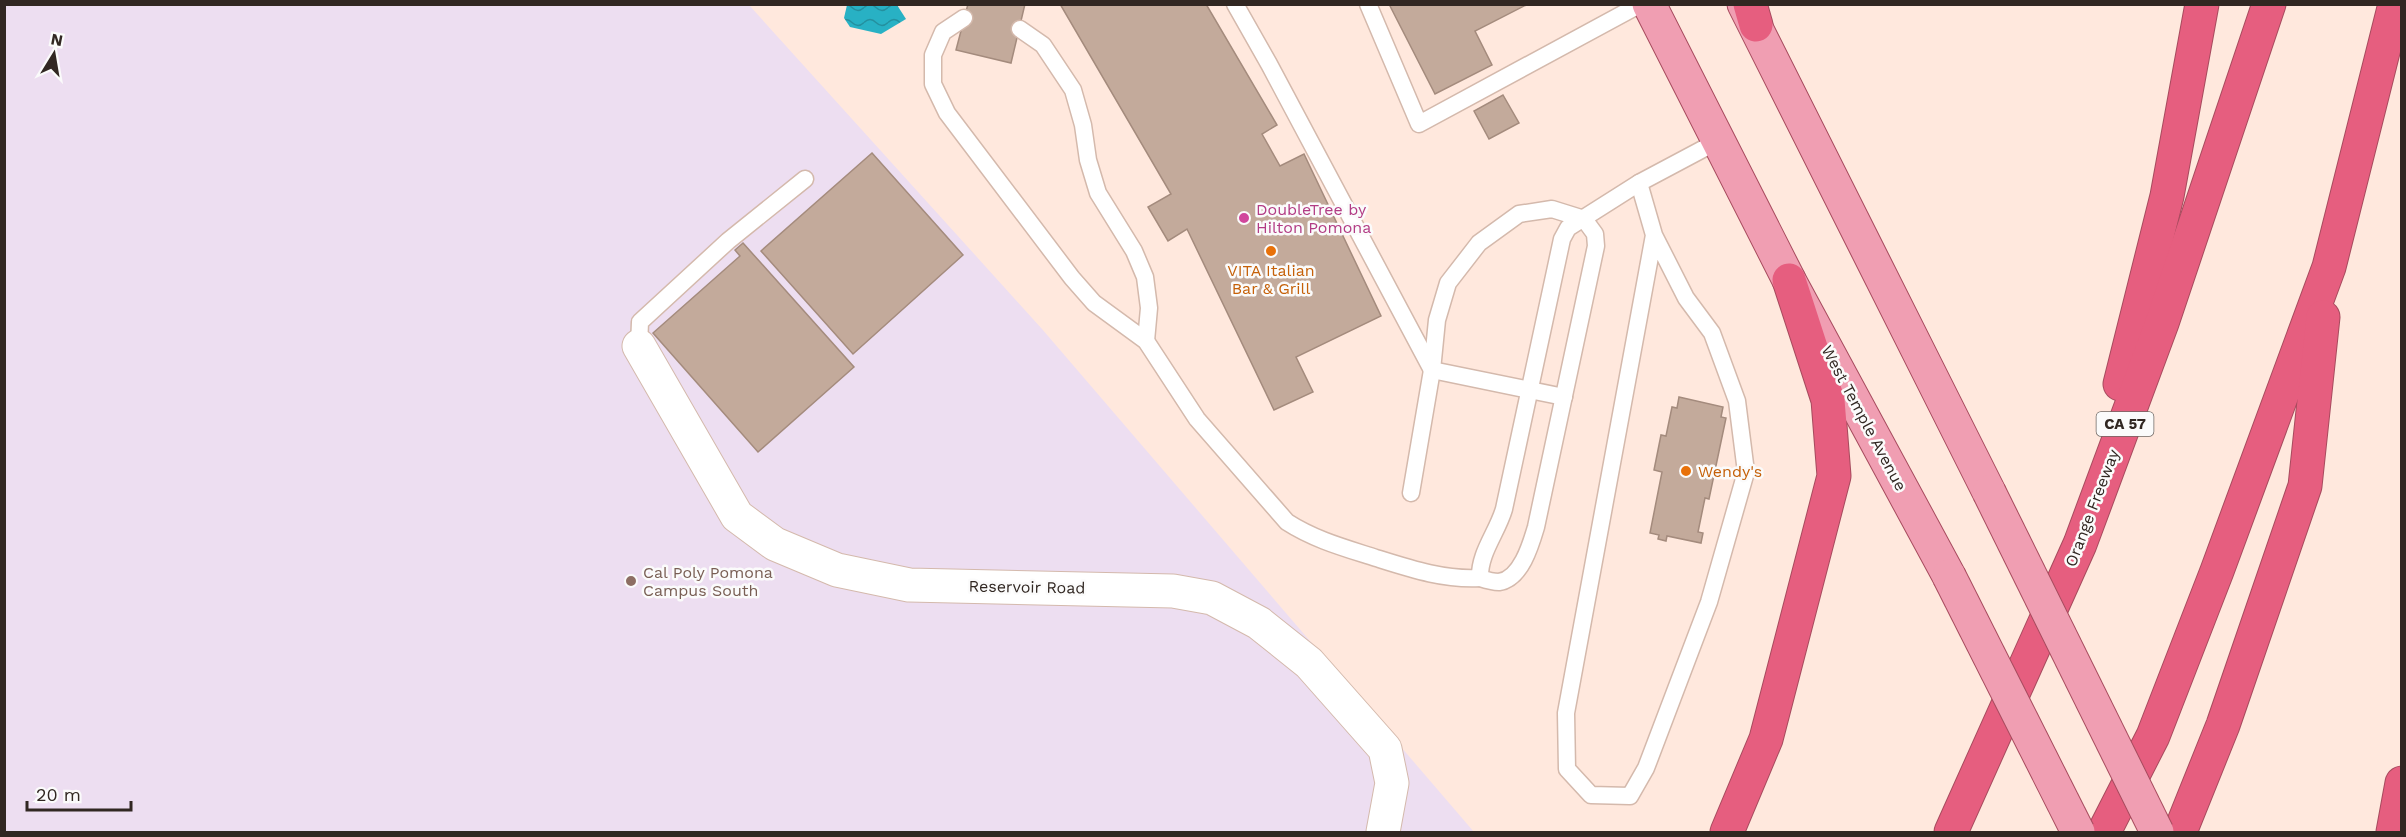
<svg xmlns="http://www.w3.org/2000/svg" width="2406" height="837" viewBox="0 0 2406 837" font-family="'Work Sans',sans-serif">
<defs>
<pattern id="water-waves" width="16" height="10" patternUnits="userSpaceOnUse" patternTransform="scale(1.5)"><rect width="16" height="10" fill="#28b1c4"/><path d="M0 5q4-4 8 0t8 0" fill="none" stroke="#23909f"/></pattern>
</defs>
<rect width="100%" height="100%" fill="#ffe8dd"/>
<path fill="#eddef1" d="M5,4L749,5L1042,329L1474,832H5Z"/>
<path fill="url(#water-waves)" d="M897,5L906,19L881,34L850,27L844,18L847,5Z"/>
<g fill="#c3aa9b" stroke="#a48b7d" stroke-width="1.5">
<path d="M968,4H1025L1011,63L956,50Z"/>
<path d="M1060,4H1206L1277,125L1262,134L1280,166L1304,154L1381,316L1296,357L1313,392L1274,410L1187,229L1168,241L1148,207L1171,194Z"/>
<path d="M1389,4H1528L1475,31L1492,65L1435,94Z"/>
<path d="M1503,95L1519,123L1489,139L1474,111Z"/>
<path d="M872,153L963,255L853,354L761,251Z"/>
<path d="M743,243L854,367L758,452L653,333L740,256L735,250Z"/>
<path d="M1679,397L1723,407L1721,417L1726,418L1709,499L1705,498L1698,532L1703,533L1701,543L1667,536L1666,541L1658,539L1659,535L1650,533L1662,472L1654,470L1661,435L1666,436L1672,407L1677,408Z"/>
</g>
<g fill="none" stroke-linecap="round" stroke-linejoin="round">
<g stroke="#d4b9ac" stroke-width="19">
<g id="service">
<path d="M1235,4L1269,64L1432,370L1564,397"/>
<path d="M1368,4L1419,124L1641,4"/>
<path d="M964,18L943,32L933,55V84L947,113L1072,278L1094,303L1146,341L1197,419L1287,522C1315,540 1345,548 1376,558C1411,569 1444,580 1480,578"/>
<path d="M1020,29L1043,45L1073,90L1083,125L1088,160L1098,193L1134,251L1145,277L1149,308L1146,341"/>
<path d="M1654,235L1686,298L1712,333L1737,401L1746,472L1709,602L1646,768L1630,796L1591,795L1567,769L1566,713L1654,235L1639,183L1718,141"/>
<path d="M639,346L640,322L728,241L805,179"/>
<path d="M1411,493L1432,370L1437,320L1448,283L1479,243L1519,214L1552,209L1584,219L1595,234L1596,246L1536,527C1531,544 1521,579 1499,582C1493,582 1486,580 1480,578C1479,553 1497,533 1504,509L1562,239L1568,228L1639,183"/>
</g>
</g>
<g stroke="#d4b9ac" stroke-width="35">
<path id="minor" d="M639,346L737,516L775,544L837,570L909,585L1173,591L1212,598L1259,623L1309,663L1385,749L1392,783L1383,832"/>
</g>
<g stroke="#a74b5e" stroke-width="35">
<g id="primary">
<path d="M1649,4L1789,280L1949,576"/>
<path d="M1744,4L1989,492"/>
</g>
</g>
<g stroke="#a74b5e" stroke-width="35">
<g id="motorway">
<path d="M1750,4L1756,25"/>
<path d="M2120,384L2167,196L2202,4"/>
<path d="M1727,832L1766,739L1834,476L1828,400L1789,280"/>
<path d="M1951,832L2080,544L2162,323L2269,4"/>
<path d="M2104,832L2153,736L2217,571L2329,267L2395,4"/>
<path d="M2180,832L2223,725L2305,486L2323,317"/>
<path d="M2393,832L2402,783"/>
</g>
</g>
<use href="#service" stroke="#fff" stroke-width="16"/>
<use href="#minor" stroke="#fff" stroke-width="33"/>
<use href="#primary" stroke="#f09eb2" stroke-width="33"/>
<use href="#motorway" stroke="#e65e7f" stroke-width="33"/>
<g stroke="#a74b5e" stroke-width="35" stroke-linecap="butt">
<g id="primary-bridge">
<path d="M1989,492L2157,832"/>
<path d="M1949,576L2078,832"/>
</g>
</g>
<use href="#primary-bridge" stroke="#f09eb2" stroke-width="33"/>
</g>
<circle fill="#d1479c" stroke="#fbfbfb" stroke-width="2" cx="1244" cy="218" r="6"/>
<g fill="#e8710a" stroke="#fbfbfb" stroke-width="2">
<circle cx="1271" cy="251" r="6"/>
<circle cx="1686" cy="471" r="6"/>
</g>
<circle fill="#8d6e63" stroke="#fbfbfb" stroke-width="2" cx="631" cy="581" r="6"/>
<g text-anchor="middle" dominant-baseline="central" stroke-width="5" stroke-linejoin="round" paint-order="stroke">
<rect fill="#fbfbfb" stroke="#6e6763" stroke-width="1.5" x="2096.5" y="412" width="57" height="24" rx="4.5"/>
<g font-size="15" font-weight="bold" fill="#312722">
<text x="2125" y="424">CA 57</text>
</g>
<g font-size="16" fill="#b23c85" stroke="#fbfbfb" text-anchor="start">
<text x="1256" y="209">DoubleTree by<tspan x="1256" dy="18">Hilton Pomona</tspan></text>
</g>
<g font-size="16" fill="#c56008" stroke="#fbfbfb">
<text x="1271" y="270">VITA Italian<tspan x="1271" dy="18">Bar &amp; Grill</tspan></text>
<text x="1698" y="471" text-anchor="start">Wendy's</text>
</g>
<g font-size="16" fill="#312722" stroke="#fbfbfb">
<text transform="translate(1864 418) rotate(62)">West Temple Avenue</text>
<text transform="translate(2092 508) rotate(-69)">Orange Freeway</text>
<text transform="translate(1027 587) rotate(1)">Reservoir Road</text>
</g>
<g font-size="16" fill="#785e54" stroke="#fbfbfb" text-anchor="start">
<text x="643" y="572">Cal Poly Pomona<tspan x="643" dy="18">Campus South</tspan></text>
</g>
</g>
<rect width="2406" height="837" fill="none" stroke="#312722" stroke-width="12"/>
<g transform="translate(54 54) rotate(11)" stroke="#fbfbfb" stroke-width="4.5" paint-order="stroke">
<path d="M0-4.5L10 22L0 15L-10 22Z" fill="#312722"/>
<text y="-9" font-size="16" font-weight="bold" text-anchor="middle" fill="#312722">N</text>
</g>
<path d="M27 801v9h104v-9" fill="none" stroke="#312722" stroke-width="3"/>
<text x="36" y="801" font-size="18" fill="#312722" stroke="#fbfbfb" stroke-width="4.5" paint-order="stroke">20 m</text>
</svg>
